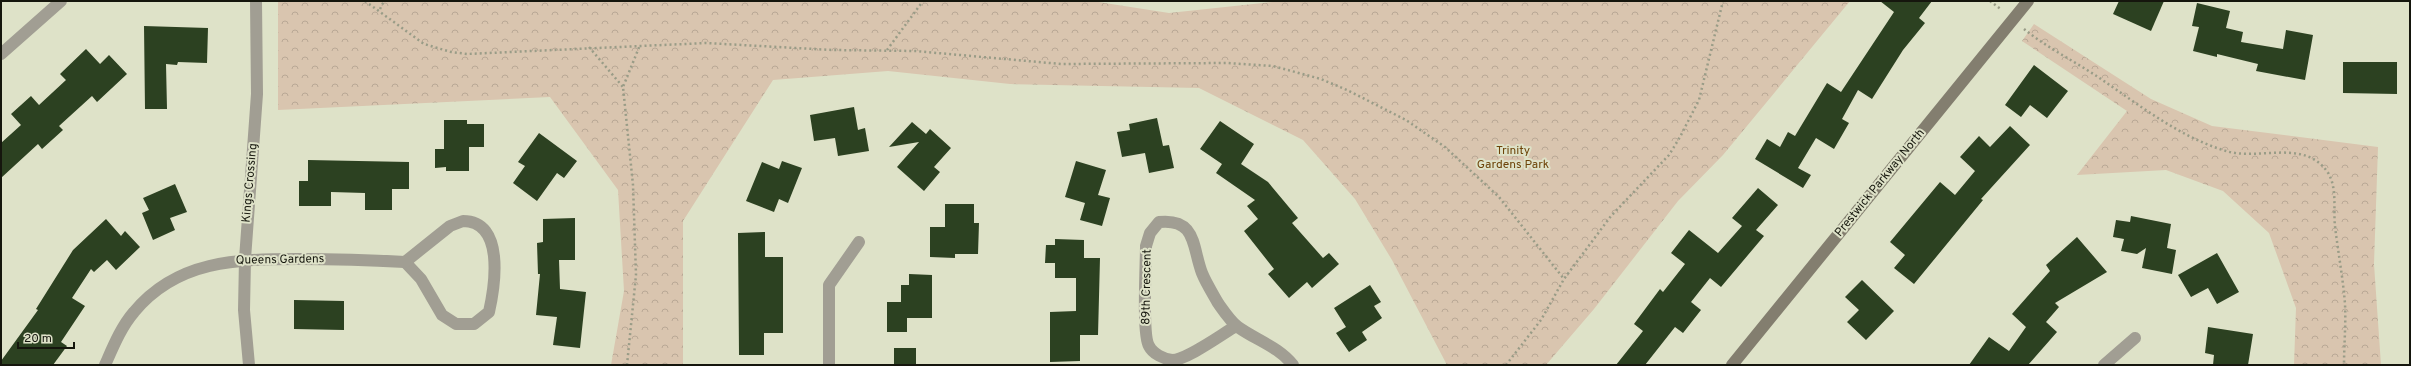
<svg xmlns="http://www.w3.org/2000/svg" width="2411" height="366" viewBox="0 0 2411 366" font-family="Overpass,sans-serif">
<defs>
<pattern id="park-crowns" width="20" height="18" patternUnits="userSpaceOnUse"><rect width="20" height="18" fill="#d9c5af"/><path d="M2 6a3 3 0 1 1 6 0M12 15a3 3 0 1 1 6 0" fill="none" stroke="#b9a895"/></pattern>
</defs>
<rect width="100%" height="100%" fill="#dee2c8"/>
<g fill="url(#park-crowns)">
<path d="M278,1H1092L1169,13L1281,1H1850L1723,155L1678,201L1594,309L1546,365H1447L1392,260L1355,199L1303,140L1199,88L1010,84L888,71L773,80L683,221V365H611L624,291L618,190L550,97L278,110Z"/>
<path d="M2034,24L2151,99L2212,126L2378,147L2374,264L2381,365H2294L2296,308L2269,233L2223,191L2166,170L2077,175L2127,111L2022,41Z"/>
</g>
<g fill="#2c4121">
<path d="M1880,1H1932L1919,18L1925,23L1903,50L1872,99L1858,90L1842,119L1849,123L1834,149L1816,138L1798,168L1811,175L1803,188L1755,159L1767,139L1780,147L1788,132L1795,136L1827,83L1841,92L1894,12Z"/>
<path d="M2119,1H2164L2151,31L2113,14Z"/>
<path d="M2197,3L2230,11L2226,28L2243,32L2241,42L2283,49L2286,30L2313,35L2305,80L2256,71L2258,64L2217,54V57L2193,51L2199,27L2192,26Z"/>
<path d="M144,26L208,28L207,63L178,62L177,65L166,64L167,109H145Z"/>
<path d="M86,49L100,64L109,55L127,74L97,102L92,96L59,126L63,130L42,149L38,144L1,178V143L21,125L11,114L31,96L39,105L66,80L60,74Z"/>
<path d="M2343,62H2397V94L2343,93Z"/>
<path d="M2034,65L2068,91L2047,118L2030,105L2021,117L2005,105Z"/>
<path d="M854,107L858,130L865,128L869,151L838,156L835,138L814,141L810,115Z"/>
<path d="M1157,118L1163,146L1169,145L1174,168L1149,173L1145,153L1122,157L1117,132L1130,130L1129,124Z"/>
<path d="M444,120H467V124H484V147H469V171H446V167L435,168V149H444Z"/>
<path d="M1220,121L1254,144L1241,164L1268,182L1298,218L1292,223L1323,258L1329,253L1339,264L1312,288L1307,282L1289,298L1268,274L1274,269L1244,231L1258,219L1247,206L1255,200L1216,173L1222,164L1200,149Z"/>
<path d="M912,122L926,134L930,129L951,148L934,167L940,172L924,191L897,167L919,142L889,147Z"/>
<path d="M2010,126L2030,145L1981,199L1983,200L1914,284L1894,268L1905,255L1890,242L1940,182L1955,195L1975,171L1960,157L1979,136L1990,147Z"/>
<path d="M539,133L577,161L564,178L557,173L537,201L513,183L525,166L518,162Z"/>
<path d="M308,160L409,162V189H392V210H365V193L331,192V206H299V181H308Z"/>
<path d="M782,161L802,168L788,203L779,199L774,212L746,201L762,162L779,169Z"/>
<path d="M1076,161L1106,170L1098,195L1110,198L1102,226L1080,220L1085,203L1065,197Z"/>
<path d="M175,184L187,212L170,218L175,230L153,240L142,213L149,210L143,198Z"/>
<path d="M1758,188L1778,205L1756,230L1764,236L1721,287L1710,278L1691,302L1701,310L1683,333L1675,327L1645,365H1616L1643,331L1634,324L1660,289L1663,292L1685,264L1671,253L1689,230L1718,253L1742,226L1732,218Z"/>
<path d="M945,204H974V223H979L978,254H955V258L930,257V227H945Z"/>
<path d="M2131,216L2171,224L2167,248L2176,250L2172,274L2142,268L2146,248L2137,254L2121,251L2124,239L2113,237L2116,220L2130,222Z"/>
<path d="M575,218V260H559L560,289L586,292L580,348L553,345L557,317L536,315L540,274H538L537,243L543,242V219Z"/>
<path d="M106,219L121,236L125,231L140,247L116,270L107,260L94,272L91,269L72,298L85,306L61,342L67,346L53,365H1V361L38,310L36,309L73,250Z"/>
<path d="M765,232V257H783V333H764V355H739L738,233Z"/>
<path d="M2077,237L2107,272L2055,303L2059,307L2046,322L2057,332L2028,365H1969L1989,337L2009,351L2026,327L2012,314L2050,271L2046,265Z"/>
<path d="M1055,239L1084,240V258H1100L1098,335H1080V361L1050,362V312L1076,311V278H1055V263H1045L1046,245H1055Z"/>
<path d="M2217,253L2239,292L2217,304L2208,288L2191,297L2178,275Z"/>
<path d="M909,274L932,275V318H907V332H887V302H901V285H909Z"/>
<path d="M1862,280L1894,311L1866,340L1847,322L1859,310L1845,297Z"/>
<path d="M1370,285L1381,302L1374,306L1382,318L1362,332L1367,340L1349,352L1336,333L1346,327L1334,308Z"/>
<path d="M294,300L344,301V330L294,329Z"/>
<path d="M2208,327L2253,334L2248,365H2213L2214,355L2205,353Z"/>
<rect x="894" y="348" width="22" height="17"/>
</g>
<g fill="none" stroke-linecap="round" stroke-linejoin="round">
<g stroke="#999c87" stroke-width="2.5" stroke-dasharray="2 3" stroke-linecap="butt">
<path d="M365,1L424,44L451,52L467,54L706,43L832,50L915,51L1061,64L1227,63L1273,66L1321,79L1347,90L1406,120L1445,147L1499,197L1564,279"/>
<path d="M1990,1L2002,10"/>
<path d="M380,9L384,1"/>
<path d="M2024,29C2046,47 2074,61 2098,77C2138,104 2179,137 2226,151C2258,161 2302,139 2326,170C2338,185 2333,208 2335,226C2338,252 2343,278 2345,304C2346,325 2344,345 2344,365"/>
<path d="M589,47L623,87"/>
<path d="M887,50L923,1"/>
<path d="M627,365L636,275L633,185L623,87L640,45"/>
<path d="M1506,365L1541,320L1564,279L1611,216L1669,155L1680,137L1699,100L1723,1"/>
</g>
<g stroke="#a19e93" stroke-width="12">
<path d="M1,54L61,1"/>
<path d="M463,221C505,221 495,285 489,312L474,324H456L442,315L421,279L405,262L450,226Z"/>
<path d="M1236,326C1222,334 1187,360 1172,360C1164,359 1153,354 1149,346C1142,335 1146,264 1146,246L1150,233L1159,222C1197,218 1192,247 1202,273C1206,283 1213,294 1218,303C1223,310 1231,322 1238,327C1256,340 1279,347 1293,365"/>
<path d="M105,365C113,347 121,327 134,312C177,260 237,259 299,259C334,259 369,260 405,262"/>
<path d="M249,365L244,310L245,259L257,94L256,1"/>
<path d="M829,365V285L859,242"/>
<path d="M2104,365L2135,338"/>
</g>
<path stroke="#837e6f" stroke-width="12" d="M1732,365L2028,1"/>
</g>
<g text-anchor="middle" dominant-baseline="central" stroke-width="4" stroke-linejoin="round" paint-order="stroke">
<g font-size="12" fill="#6d4409" stroke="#dee2c8">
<text x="1513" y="151">Trinity<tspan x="1513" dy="14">Gardens Park</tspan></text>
</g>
<g font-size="12" fill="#15160d" stroke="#dee2c8">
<text transform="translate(250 183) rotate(-85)">Kings Crossing</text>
<text transform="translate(1880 183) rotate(-51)">Prestwick Parkway North</text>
<text transform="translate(280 260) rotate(-1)">Queens Gardens</text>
<text transform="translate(1147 287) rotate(-89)">89th Crescent</text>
</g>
</g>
<rect width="2411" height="366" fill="none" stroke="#15160d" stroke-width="4"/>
<path d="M18 342v6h56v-6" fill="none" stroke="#15160d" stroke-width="2"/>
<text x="24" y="342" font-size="12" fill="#15160d" stroke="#dee2c8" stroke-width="3" paint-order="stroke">20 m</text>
</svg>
